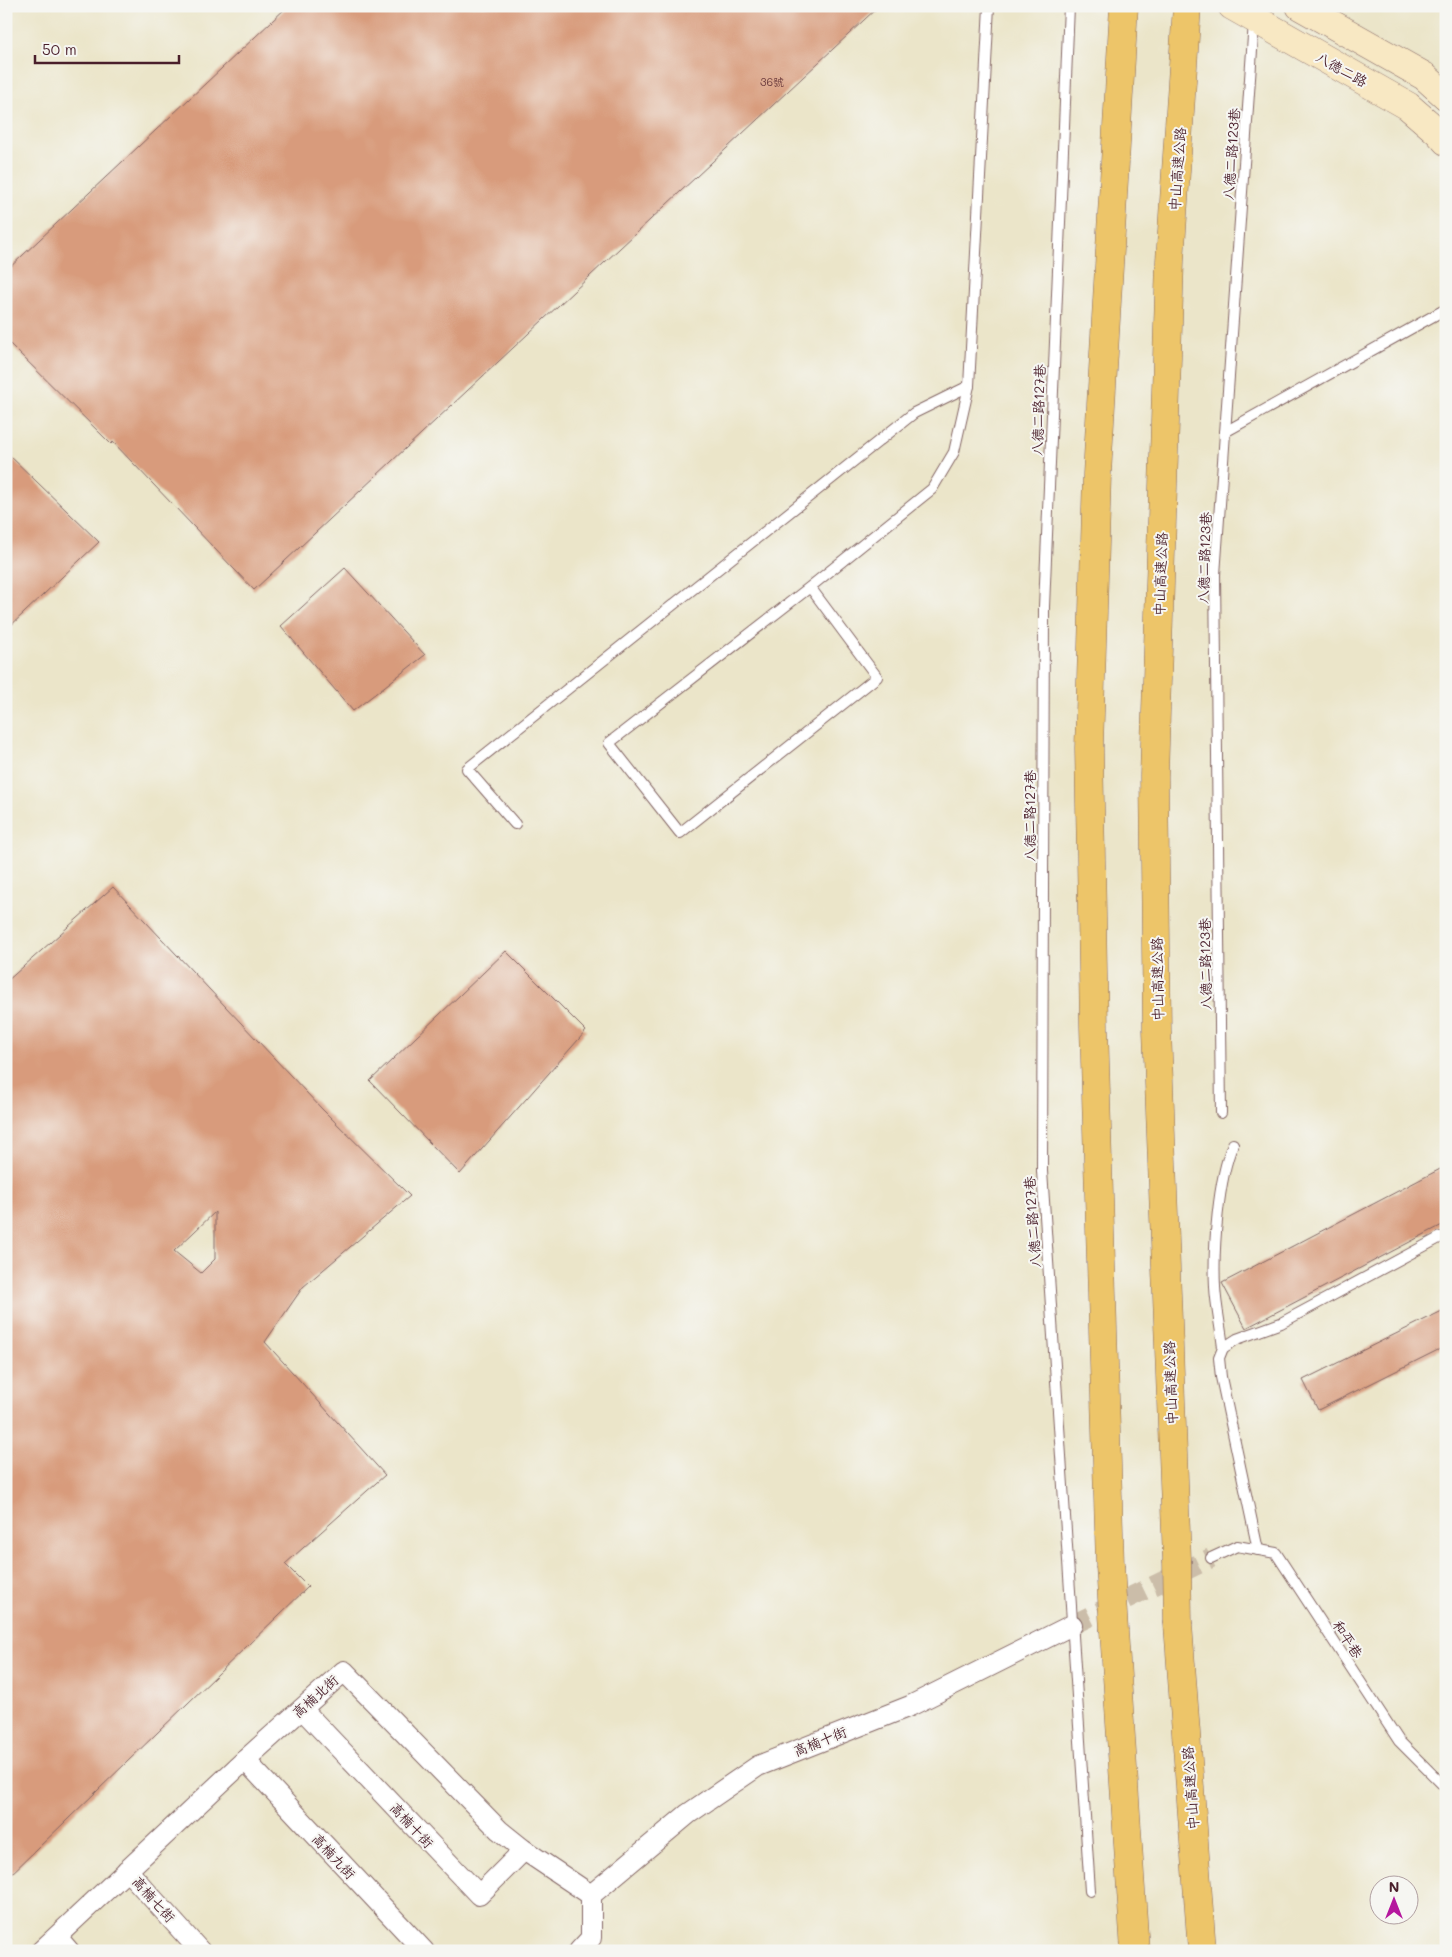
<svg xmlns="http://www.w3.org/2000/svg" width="1452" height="1957" viewBox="0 0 1452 1957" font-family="Mali,'LXGW WenKai TC',sans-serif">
<rect width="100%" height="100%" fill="#f6f6f2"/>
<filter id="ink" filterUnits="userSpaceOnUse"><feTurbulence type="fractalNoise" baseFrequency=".02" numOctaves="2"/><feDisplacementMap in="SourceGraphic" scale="10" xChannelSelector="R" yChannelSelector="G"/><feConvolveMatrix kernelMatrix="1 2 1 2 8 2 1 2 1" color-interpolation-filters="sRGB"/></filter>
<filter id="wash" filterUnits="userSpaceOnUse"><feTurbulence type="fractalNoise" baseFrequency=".0096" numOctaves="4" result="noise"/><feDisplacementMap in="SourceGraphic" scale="20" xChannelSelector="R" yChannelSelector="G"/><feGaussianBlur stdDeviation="1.12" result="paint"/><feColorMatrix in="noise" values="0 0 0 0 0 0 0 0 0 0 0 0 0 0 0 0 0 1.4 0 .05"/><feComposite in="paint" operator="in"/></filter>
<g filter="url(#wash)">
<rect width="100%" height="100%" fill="#ebe5c9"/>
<g id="blocks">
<g fill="#d89b7c" fill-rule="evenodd">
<path d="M288,6H879L254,590L113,442L111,444L6,340V271Z"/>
<path d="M6,452L99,542L6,630Z"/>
<path d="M345,568L425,655L353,711L281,626Z"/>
<path d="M113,887L322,1109L410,1196L303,1287L265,1342L385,1475L285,1564L308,1587L6,1879V982ZM215,1212V1259L201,1273L174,1251Z"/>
<path d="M506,951L586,1031L460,1174L370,1081Z"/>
<path d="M1446,1166V1223L1246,1328L1222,1283Z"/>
<path d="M1446,1309V1346L1318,1410L1303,1380Z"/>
</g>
</g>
</g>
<g filter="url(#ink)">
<use href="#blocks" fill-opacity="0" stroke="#826462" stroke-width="1"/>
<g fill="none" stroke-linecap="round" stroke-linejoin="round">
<path stroke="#cbbda9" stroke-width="20" stroke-dasharray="20 10" stroke-linecap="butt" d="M1072,1625L1211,1558"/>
<g stroke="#826462" stroke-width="12">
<g id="lane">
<path d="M1069,6L1044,607L1042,1171L1090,1891"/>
<path d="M1225,432L1446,309"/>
<path d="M810,587L877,677L680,833L609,743L810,587L932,489L954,452L969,386L989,6"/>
<path d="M515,824L467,769L914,413L969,386"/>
<path d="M1221,1113L1215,575L1254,22"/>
<path d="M1223,1348C1221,1328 1216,1307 1215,1287C1213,1249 1218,1179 1233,1144"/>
<path d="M1258,1550L1221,1377L1219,1358L1223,1348L1237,1339L1281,1323L1441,1237"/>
<path d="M1211,1558L1237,1546L1276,1553L1399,1741L1446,1788"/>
</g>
</g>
<g stroke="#826462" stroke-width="22">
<g id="street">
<path d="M302,1709L479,1895L524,1850"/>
<path d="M245,1760L424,1951"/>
<path d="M127,1870L200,1951"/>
<path d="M591,1895L688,1814L758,1766L910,1706L1072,1625"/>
<path d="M57,1937L69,1951"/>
<path d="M41,1951L245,1760L344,1671L499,1830L524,1850L591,1895"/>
<path d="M579,1951L591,1938V1895"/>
</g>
</g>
<g stroke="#826462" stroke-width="29">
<g id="secondary">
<path d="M1232,6L1408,106L1438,132L1446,141"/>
<path d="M1300,6L1424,76L1446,96"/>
</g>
</g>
<g stroke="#826462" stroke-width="29">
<g id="highway">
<path d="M1177,1560L1157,1030L1154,776L1170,261L1187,6"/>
<path d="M1110,1565L1094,1027L1089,748L1097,474L1124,6"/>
<path d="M1178,1624L1202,1951"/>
<path d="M1114,1631L1135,1951"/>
</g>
</g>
<use href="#lane" stroke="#fff" stroke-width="10"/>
<use href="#street" stroke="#fff" stroke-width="20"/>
<use href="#secondary" stroke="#f8e8c3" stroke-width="28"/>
<use href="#highway" stroke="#edc569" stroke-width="28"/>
<g stroke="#826462" stroke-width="29" stroke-linecap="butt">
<g id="highway-bridge">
<path d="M1177,1560L1178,1624"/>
<path d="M1110,1565L1114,1631"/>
</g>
</g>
<use href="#highway-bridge" stroke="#edc569" stroke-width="28"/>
</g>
</g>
<g text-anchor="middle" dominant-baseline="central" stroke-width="4" stroke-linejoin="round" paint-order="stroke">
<g font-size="11" fill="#6e3e3f">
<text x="772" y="81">36號</text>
</g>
<g font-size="14" fill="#4a1f2b" stroke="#f6f6f2">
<text transform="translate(1342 69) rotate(29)">八德二路</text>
<text transform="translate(1231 154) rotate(-86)">八德二路123巷</text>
<text transform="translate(1177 169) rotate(-86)">中山高速公路</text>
<text transform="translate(1038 410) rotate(-88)">八德二路127巷</text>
<text transform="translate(1204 558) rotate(-88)">八德二路123巷</text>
<text transform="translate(1160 574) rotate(-88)">中山高速公路</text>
<text transform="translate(1029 816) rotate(-90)">八德二路127巷</text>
<text transform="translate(1205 964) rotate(-91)">八德二路123巷</text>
<text transform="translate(1157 979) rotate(-91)">中山高速公路</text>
<text transform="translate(1032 1222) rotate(-94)">八德二路127巷</text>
<text transform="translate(1170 1383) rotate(-92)">中山高速公路</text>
<text transform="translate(1348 1639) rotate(57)">和平巷</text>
<text transform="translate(315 1696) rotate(-42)">高楠北街</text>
<text transform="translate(820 1741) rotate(-22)">高楠十街</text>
<text transform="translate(1190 1788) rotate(-94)">中山高速公路</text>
<text transform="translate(412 1825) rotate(47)">高楠十街</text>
<text transform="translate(334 1856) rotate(47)">高楠九街</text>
<text transform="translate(154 1899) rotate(48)">高楠七街</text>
</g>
</g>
<rect width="1452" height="1957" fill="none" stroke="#f6f6f2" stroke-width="25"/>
<g transform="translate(1394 1900)"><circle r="24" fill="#f6f6f2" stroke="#b1a0a2"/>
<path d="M0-4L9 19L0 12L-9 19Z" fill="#b5179e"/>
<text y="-8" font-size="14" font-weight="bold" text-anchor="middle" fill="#4a1f2b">N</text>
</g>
<path d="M35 55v8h144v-8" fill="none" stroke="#4a1f2b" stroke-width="2.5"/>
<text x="42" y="55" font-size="15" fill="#4a1f2b" stroke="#f6f6f2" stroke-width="4" paint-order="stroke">50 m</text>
</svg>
